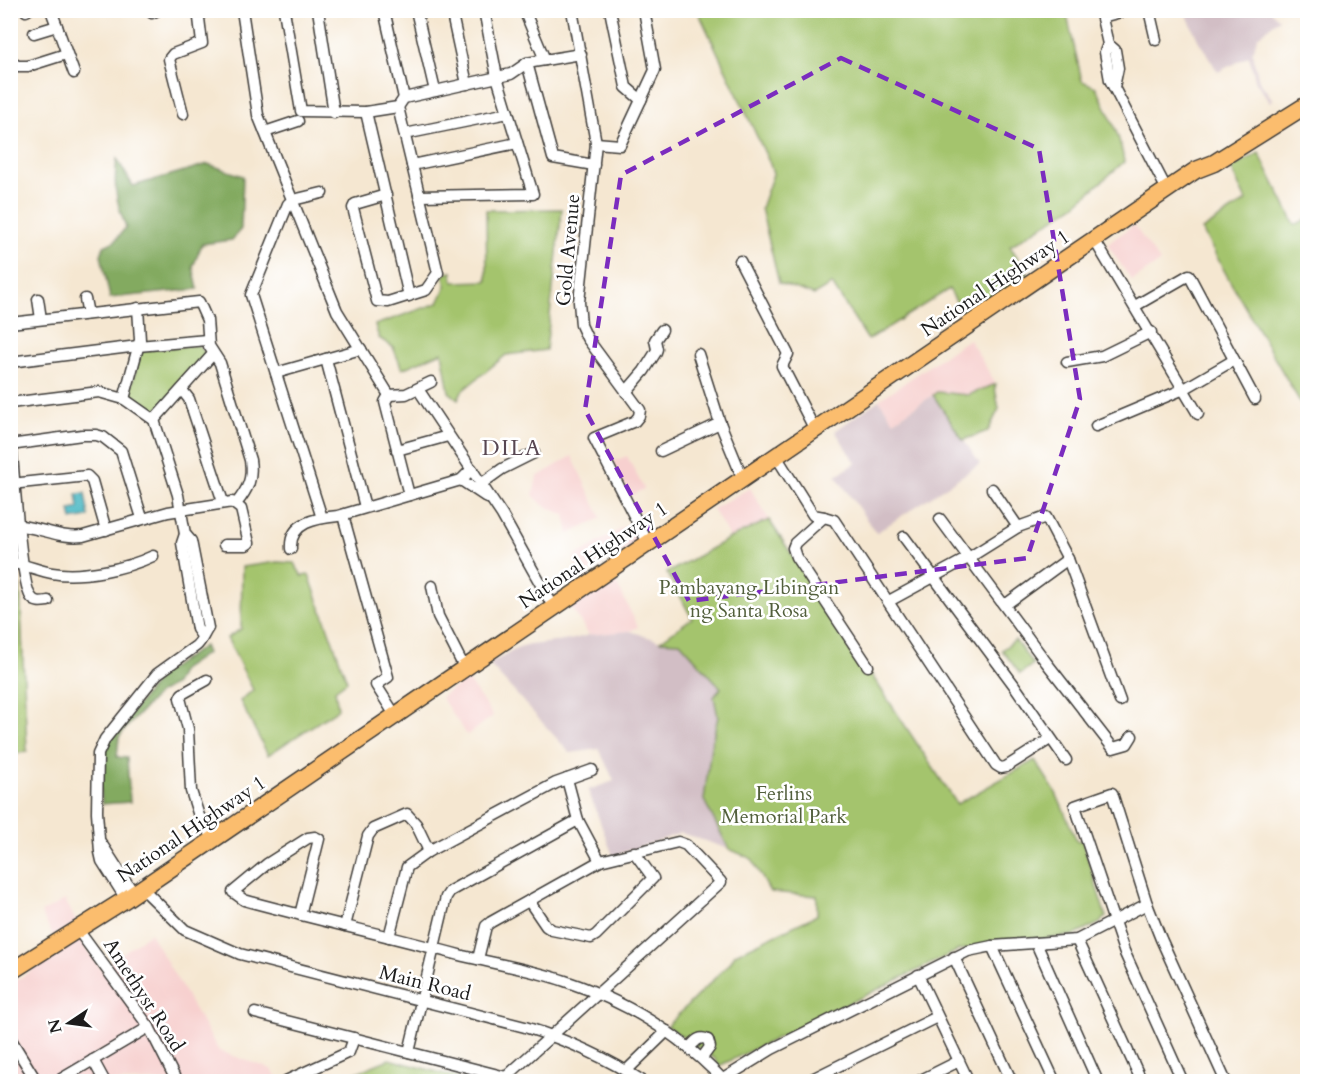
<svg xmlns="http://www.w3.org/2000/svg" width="1318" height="1092" viewBox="0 0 1318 1092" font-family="Cardo,serif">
<rect width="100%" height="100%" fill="#fff"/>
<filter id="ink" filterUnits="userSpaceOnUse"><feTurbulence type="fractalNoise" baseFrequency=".0167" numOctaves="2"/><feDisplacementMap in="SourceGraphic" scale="12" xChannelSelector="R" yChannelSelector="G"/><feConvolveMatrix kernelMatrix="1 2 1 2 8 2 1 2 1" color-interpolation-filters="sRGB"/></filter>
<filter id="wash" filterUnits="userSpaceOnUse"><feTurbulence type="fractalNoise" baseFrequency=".008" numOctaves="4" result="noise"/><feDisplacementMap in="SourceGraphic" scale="24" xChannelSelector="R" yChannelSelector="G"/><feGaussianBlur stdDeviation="1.35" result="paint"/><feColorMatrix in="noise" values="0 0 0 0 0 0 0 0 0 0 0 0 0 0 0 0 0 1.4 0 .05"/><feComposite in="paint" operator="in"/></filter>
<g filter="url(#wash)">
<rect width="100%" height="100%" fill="#f5e7d1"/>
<g fill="#f7d0cf">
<path d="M1134,225L1160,262L1132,281L1107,244Z"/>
<path d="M969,339L996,384L968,395L937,392L894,421L879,400Z"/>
<path d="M572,456L601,518L569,534L565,515L543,505L533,495L537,477Z"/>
<path d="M627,456L644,489L630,496L612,462Z"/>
<path d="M750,488L769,520L730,538L713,509Z"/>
<path d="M634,521L643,539L579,578L574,557Z"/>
<path d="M615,580L638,627L630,631L589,635L571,607Z"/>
<path d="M467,679L493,716L467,735L441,697Z"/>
<path d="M65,900L77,923L53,936L41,913Z"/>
<path d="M150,933L219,1051L271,1069L280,1081L11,1082V984L80,939L101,969Z"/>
</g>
<g fill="#d2bec5">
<path d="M1185,11H1271L1279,19L1258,36L1252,53L1259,81L1273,100L1270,102L1256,82L1249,56L1218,72L1198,40Z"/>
<path d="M933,395L980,464L876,533L836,476L856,463L835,431L879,400L894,421Z"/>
<path d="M630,631L660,641L680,642L721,688L714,697L718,717L711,746L704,800L729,849L681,833L613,856L588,790L614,781L599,749L570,753L489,664L522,646L570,640L589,635Z"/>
</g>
<g fill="#a4c46d" stroke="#607044" stroke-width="1.5">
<path d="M698,11H1066L1082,81L1096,87C1107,110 1121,136 1124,162L1075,205L1010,246L1030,277L966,319L949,289L868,340L832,284L814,295L779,283L761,208L773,174L770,164Z"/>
<path d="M1259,153L1295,225L1307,219V414L1231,283L1202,230L1246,201L1231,168Z"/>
<path d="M562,209L546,350L506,355L462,391L458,399L449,392L442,352L402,369L393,347L379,338L375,325L438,303L446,286L443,274L452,272L453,282L487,281L486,210Z"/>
<path d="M198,345L206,354L204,360L156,411H150L137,402L130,392L140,353L144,350Z"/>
<path d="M996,384L995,388L999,409L988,431L963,440L933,395L937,392L968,395Z"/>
<path d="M769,520L957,804L1035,760L1056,793L1077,841L1082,840L1106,917L1100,923L1075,935L959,950L719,1066L715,1059L667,1026L730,963L735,954L817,915V896L770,892L752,859L729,849L704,800L711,746L718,717L714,697L721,688L680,642L660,641L692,618L667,573L730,538Z"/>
<path d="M277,562L294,563L302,576L309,575L347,681L335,690L338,708L334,712L268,755L240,701L253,690L227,638L241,629L242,567Z"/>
<path d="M11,584L20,585L27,751L11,755Z"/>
<path d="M1015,640L1033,664L1020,674L1002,650Z"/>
<path d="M389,1059L471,1081H336Z"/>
</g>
<g fill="#83aa60" stroke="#50633e" stroke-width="1.5">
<path d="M117,159L133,186L208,164L243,176L241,229L232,240L202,244L193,267L198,289L110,298L101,255L104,246L115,241L126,227C116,202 113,186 117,159Z"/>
<path d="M204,646L207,653L182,670L175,684L158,694L126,728L119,737L117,757L127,758L130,802L102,804L99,773L104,747L161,675Z"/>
</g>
<path fill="#49b7c3" stroke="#326a70" stroke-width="1.5" d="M85,493L89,517L72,520L70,510L79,508L77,494Z"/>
</g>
<g filter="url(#ink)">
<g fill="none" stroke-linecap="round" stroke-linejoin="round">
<g stroke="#3d3a37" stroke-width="13">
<g id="minor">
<path d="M51,10L74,73"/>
<path d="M242,10L258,115L337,311L389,395"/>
<path d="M284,10L301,111L366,112L398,107L404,98L511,74L527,63L581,54"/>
<path d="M318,10L334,113"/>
<path d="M384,10L404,98"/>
<path d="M416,10L435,91"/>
<path d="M451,10L467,84"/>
<path d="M524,10L545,60"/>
<path d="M572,10L596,143L579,302L581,325L587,338L640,410L639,416L635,421L594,438L648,543"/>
<path d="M610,10L626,87L641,100"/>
<path d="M1100,10L1108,44L1105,52L1110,80L1167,190"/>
<path d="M1149,10L1156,40"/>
<path d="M26,11L28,10"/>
<path d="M152,13L158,10"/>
<path d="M1102,17L1128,10"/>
<path d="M34,33L57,26"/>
<path d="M1108,44L1115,50L1118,68L1114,87"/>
<path d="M10,60L17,66H28L66,54"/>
<path d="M527,63L553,158L594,165"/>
<path d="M366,112L409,296"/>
<path d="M183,114L169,59L173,54L202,43L198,10"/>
<path d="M265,132L298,121"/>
<path d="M405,134L508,113"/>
<path d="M596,143L620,145L655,70L644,10"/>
<path d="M412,165L517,143"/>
<path d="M322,193L293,200L288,204L251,295L322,518"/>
<path d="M386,195L355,204L353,208L377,301L388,302L426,290L438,273L398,107"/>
<path d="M419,196L533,194L497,77L484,10"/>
<path d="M1095,241L1198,414"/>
<path d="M740,261L788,354L782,366L815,430"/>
<path d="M38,299L41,319"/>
<path d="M85,299L88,314"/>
<path d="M1135,306L1189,275L1255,399"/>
<path d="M10,323L199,302L207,320L209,346L220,363L250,460C253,479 248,489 236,504"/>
<path d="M698,354L720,423L743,479"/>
<path d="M326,359L365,507"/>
<path d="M10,362L138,346L207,340"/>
<path d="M1067,362L1102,356L1151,332"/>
<path d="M276,373L361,349"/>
<path d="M418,389L502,515L554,608"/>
<path d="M182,390L189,399L223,502"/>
<path d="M626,392L644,371L656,352L657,349L655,340L662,330"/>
<path d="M389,395L385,402L409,495"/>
<path d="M389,395L406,394L431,382"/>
<path d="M124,399L140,340L138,308"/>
<path d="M10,403L99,392L124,399L154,420L178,495L185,534L182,543L197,629L202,636"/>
<path d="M154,420L213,354"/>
<path d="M1096,426L1184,389L1234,360"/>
<path d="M11,441C13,465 21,585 31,597C35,603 41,602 48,601"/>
<path d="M10,445L82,435H96L103,437L121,451L142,518"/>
<path d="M397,450L448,436"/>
<path d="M661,451L720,423"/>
<path d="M776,456L813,515L824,517"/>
<path d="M461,480L488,498"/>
<path d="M11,484L87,476L92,481L106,530"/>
<path d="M481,484L502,469L534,453"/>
<path d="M992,489L1018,527"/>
<path d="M344,519L388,677L376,685L395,715"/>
<path d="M940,519L1046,662L1113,748L1127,744L1132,736"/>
<path d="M10,525C36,525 58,539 83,536L168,512L232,502L241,509L249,543L246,545H224"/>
<path d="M904,537L1014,685L1066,760"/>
<path d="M291,549C289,522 317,518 338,516L461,480L472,469"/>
<path d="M10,563C22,563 39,571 52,573C81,578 126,569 153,556"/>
<path d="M432,586L438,616L464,667"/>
<path d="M889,601L970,557L1018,527L1046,517L1068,559L1120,701"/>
<path d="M1005,605L1068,559"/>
<path d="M868,666L796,557L793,548L795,543L824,517L834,520L996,765L1001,768L1006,767L1050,739"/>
<path d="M207,680L182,694L180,698L188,729L191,791L199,816L214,839"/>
<path d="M567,779L578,820L600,861"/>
<path d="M101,843L134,894"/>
<path d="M142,888L185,930L240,954L525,1027C567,1040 607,1058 644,1082"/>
<path d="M126,899L102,861L100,852L97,812L98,754L105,739L157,674L196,646C202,641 203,635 208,628L191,541L185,534"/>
<path d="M529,901L546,926L552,930L591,938L596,935L653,878L634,852"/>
<path d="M300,915L319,839L315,837L308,838L267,864L233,892L244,900L251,902C322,921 393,937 463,956C497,964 532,970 565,981C625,1001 681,1035 725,1082"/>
<path d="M345,926L368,836L373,829L407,814L416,824L429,851"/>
<path d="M78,930L149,1027L177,1082"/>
<path d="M389,937L407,867L429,851L556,783L592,770"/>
<path d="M1077,940L1142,1082"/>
<path d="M1036,943L1098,1082"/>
<path d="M992,946L1055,1082"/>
<path d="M954,957L1012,1082"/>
<path d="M918,975L969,1082"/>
<path d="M255,1013L506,1077L721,882L686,845L678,842L600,861L491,922L486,926L478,959"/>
<path d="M10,1038L37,1082"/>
<path d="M689,1048C695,1042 699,1035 708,1040L710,1047L702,1058"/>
<path d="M409,1052L446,897L450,891L578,820"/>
<path d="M93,1060L105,1082"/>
<path d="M626,1071L667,1031"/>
<path d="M723,1079L772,1049L968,951L992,946L1077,940L1147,904"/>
<path d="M286,1081L349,1052L354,1038"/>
<path d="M56,1082L149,1027"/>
<path d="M806,1082L937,1017"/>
<path d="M917,1082L959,1061"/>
<path d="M1183,1082L1124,951L1075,806L1112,793L1147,904L1161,939L1226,1082"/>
</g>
</g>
<g stroke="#3d3a37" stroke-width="19">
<path id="highway" d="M10,972L126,899L1196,170L1214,163L1308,104"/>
</g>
<use href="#minor" stroke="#fff" stroke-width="10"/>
<use href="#highway" stroke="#fbbd6e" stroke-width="16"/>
</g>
</g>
<path fill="none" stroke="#7b2cbf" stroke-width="4.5" stroke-dasharray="12 8" stroke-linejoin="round" d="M841,58L1039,149L1080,399L1027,558L689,601L585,410L621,175Z"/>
<g text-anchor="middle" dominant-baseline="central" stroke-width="5" stroke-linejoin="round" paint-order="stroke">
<g font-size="20" fill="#1c1c1c" stroke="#fff">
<text transform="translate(568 250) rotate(-85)">Gold Avenue</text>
<text transform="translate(995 283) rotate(-34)">National Highway 1</text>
<text transform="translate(593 555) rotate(-34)">National Highway 1</text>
<text transform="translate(191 829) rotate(-34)">National Highway 1</text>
<text transform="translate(425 983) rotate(14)">Main Road</text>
<text transform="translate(144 995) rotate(57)">Amethyst Road</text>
</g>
<g font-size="20" fill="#525f3c" stroke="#fff">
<text x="749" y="587">Pambayang Libingan<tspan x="749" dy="23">ng Santa Rosa</tspan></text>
<text x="784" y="793">Ferlins<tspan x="784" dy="23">Memorial Park</tspan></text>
</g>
<g font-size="22" letter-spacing="1.5" fill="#584752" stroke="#fff">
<text x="512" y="448">DILA</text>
</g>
</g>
<rect width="1318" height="1092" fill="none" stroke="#fff" stroke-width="36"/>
<g transform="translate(69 1023) rotate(257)" stroke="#ffffff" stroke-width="4.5" paint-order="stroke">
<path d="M0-4.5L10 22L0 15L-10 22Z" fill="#1c1c1c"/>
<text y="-9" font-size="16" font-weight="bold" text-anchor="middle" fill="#1c1c1c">N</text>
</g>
</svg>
